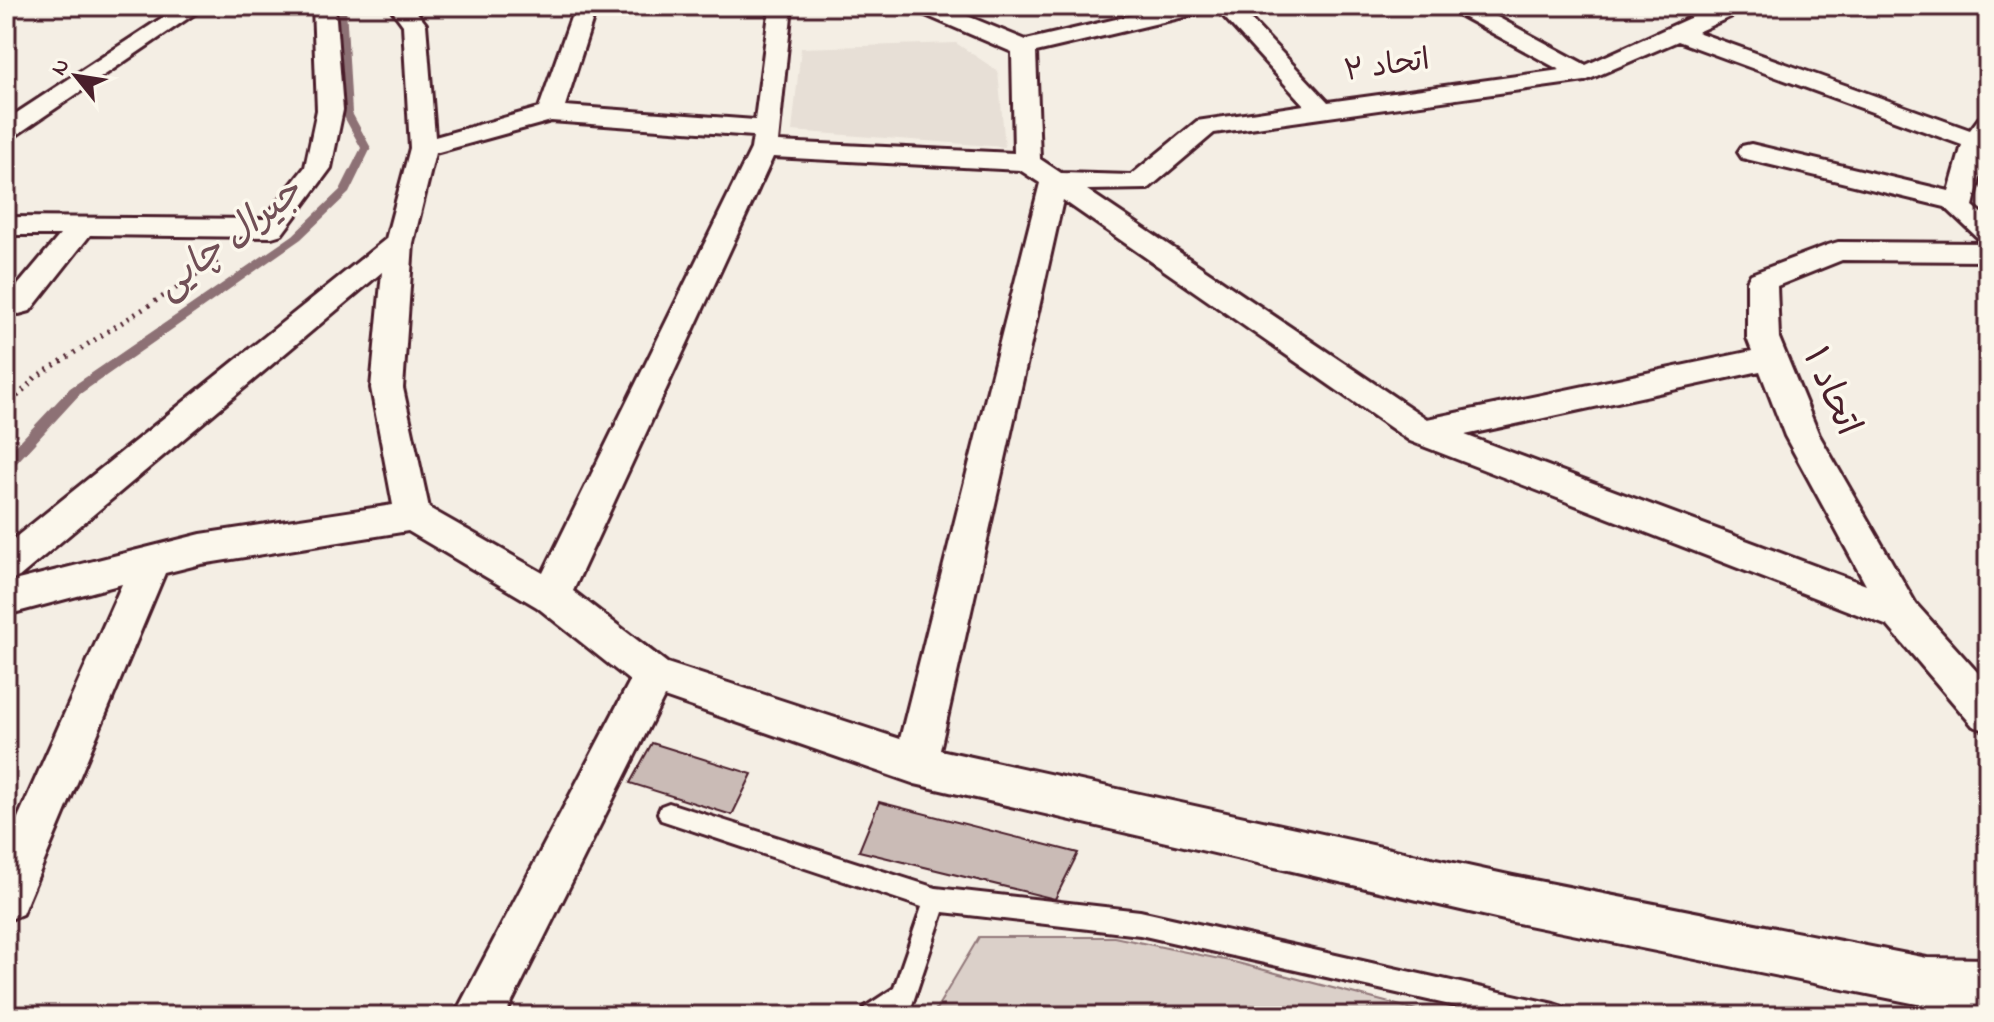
<svg xmlns="http://www.w3.org/2000/svg" width="1994" height="1022" viewBox="0 0 1994 1022" font-family="'Indie Flower','Playpen Sans Arabic',sans-serif">
<rect width="100%" height="100%" fill="#f4eee4"/>
<filter id="ink" filterUnits="userSpaceOnUse"><feTurbulence type="fractalNoise" baseFrequency=".0125" numOctaves="2"/><feDisplacementMap in="SourceGraphic" scale="16" xChannelSelector="R" yChannelSelector="G"/><feConvolveMatrix kernelMatrix="1 2 1 2 8 2 1 2 1" color-interpolation-filters="sRGB"/></filter>
<g filter="url(#ink)">
<path fill="#e7dfd6" d="M956,43L998,71L1005,147L792,131L801,48Z"/>
<path fill="#dbd0c9" stroke="#92787a" stroke-width="2" d="M979,937H1114L1234,962L1439,1016H932Z"/>
<g fill="none" stroke-linecap="round" stroke-linejoin="round">
<path fill="#8d7174" fill-rule="evenodd" d="M338,6H346L352,113L371,148L349,193L301,239L80,394L11,469L6,470V456L70,388L293,235L340,190L361,148L342,113Z"/>
</g>
<g fill="#cabbb6" stroke="#4a1f2b" stroke-width="2">
<path d="M652,743L752,774L732,815L630,783Z"/>
<path d="M879,802L1078,853L1055,899L859,851Z"/>
</g>
<g fill="none" stroke-linecap="round" stroke-linejoin="round">
<g stroke="#4a1f2b" stroke-width="6">
<path id="lane" d="M669,803L936,888L1140,911L1554,1004L1563,1007L1566,1016H1499L1140,935L943,912L912,1005L895,1016H862L865,1007L894,988L922,907L661,820L658,813L661,806Z"/>
</g>
<g stroke="#4a1f2b" stroke-width="6">
<g id="street">
<path d="M180,6H206L15,136L6,139V120Z"/>
<path d="M313,6H335L343,110L331,168L282,234L272,237L90,235L30,311L19,314L8,311V297L60,235H6V217L264,219L305,167L317,110Z"/>
<path d="M389,6H412L426,24L435,137L539,108L575,6H597L565,106L755,120L770,6H792L778,142L1014,153L1012,52L916,11L913,6H943L1026,40L1172,6H1212L1209,11L1036,52L1040,159L1061,173L1131,175L1197,121L1304,105L1214,6H1238L1328,102L1560,70L1452,11L1449,6H1477L1586,65L1716,6H1746L1743,11L1697,32L1970,130L1979,118L1988,115V145L1973,206L1988,218V241L1978,238L1945,207L1742,158L1738,152L1742,146L1751,144L1949,191L1962,145L1678,41L1585,81L1214,133L1148,189L1087,190L1427,419L1752,351L1747,338V281L1751,274L1828,245L1838,242L1988,243V261L1842,260L1777,286L1779,338L1819,435L1916,604L1988,684V731L1973,726L1888,626L1410,441L1063,200L940,750L1513,876L1927,958L1988,959V1007L1927,1006L1513,922L915,784L664,697L505,1016H454L630,681L537,607L408,531L201,564L165,573L22,914L6,921V845L122,584L6,615V583L201,534L393,505L371,388L382,272L19,577L6,581V545L386,239L410,148L403,25ZM551,121L753,136L751,149L543,573L429,508L403,388L413,243L435,153ZM773,157L1020,170L1040,183L900,739L667,663L573,591ZM1760,371L1785,436L1866,585L1465,435Z"/>
</g>
</g>
<path stroke="#4a1f2b" stroke-width="5" stroke-dasharray="2 6" stroke-linecap="butt" d="M6,408L36,377L222,259"/>
<use href="#lane" fill="#fbf7ec" fill-rule="evenodd"/>
<use href="#street" fill="#fbf7ec" fill-rule="evenodd"/>
</g>
</g>
<g text-anchor="middle" dominant-baseline="central" stroke-width="7" stroke-linejoin="round" paint-order="stroke">
<g font-size="30" fill="#4a1f2b" stroke="#fbf7ec">
<text transform="translate(1387 67) rotate(-8)">اتحاد ۲</text>
</g>
<g font-size="36" fill="#4a1f2b" stroke="#fbf7ec">
<text transform="translate(1830 392) rotate(66)">اتحاد ۱</text>
</g>
<g font-size="38" font-style="italic" fill="#714f56" stroke="#fbf7ec">
<text transform="translate(230 240) rotate(-37)">جیرال چایی</text>
</g>
</g>
<rect width="1994" height="1022" fill="none" stroke="#fbf7ec" stroke-width="32"/>
<rect x="16" y="16" width="1962" height="990" fill="none" stroke="#4a1f2b" stroke-width="3" filter="url(#ink)"/>
<g transform="translate(76 76) rotate(300)" stroke="#fbf7ec" stroke-width="6" paint-order="stroke">
<path d="M0-6L14 30L0 20L-14 30Z" fill="#4a1f2b"/>
<text y="-12" font-size="22" font-weight="bold" text-anchor="middle" fill="#4a1f2b">N</text>
</g>
</svg>
